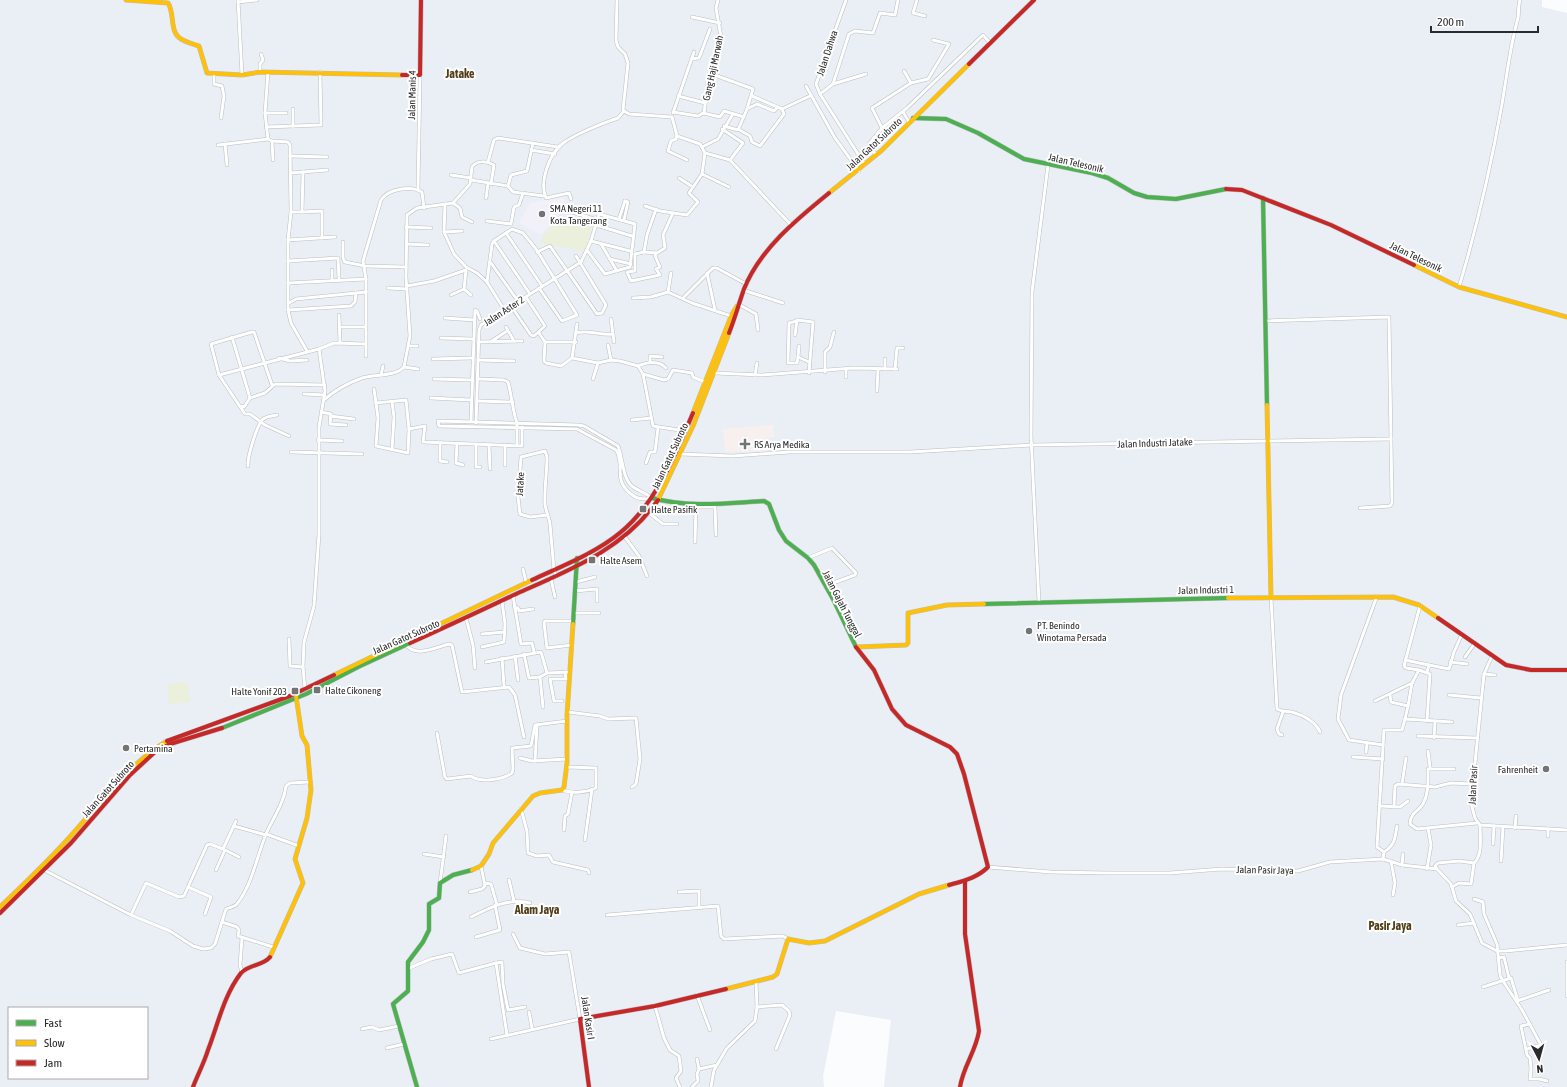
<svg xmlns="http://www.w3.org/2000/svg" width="1567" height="1087" viewBox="0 0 1567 1087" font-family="'Asap Condensed',sans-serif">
<rect width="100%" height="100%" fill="#fafcfe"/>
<path fill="#eaeef5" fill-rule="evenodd" d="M0,0H1542V7L1567,13V1087H884L891,1020L836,1011L823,1076L824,1087H0ZM9,1008H147V1078H9Z"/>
<path fill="#f2f0f9" d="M564,196L568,209L560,210L557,217L541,235L519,223L530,203Z"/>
<path fill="#f7f0ee" d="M773,425L774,437L765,438L766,451L725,452L723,429Z"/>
<g fill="#eaf0dc">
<path d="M559,217L592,227L585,251L544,244L540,241Z"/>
<path d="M188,682L190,702L169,704L167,684Z"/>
</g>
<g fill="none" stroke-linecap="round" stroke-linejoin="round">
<g stroke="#bcbdbf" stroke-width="4">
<g id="street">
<path d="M238,0L242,75"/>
<path d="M617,0L616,40L618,47L625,54L628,63L623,110L629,114L672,117L677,136"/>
<path d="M846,0L816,84L820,94L865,165"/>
<path d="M917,0L913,13L925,16"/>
<path d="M238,2L257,0"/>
<path d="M692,17L720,23"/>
<path d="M691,59L699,58L710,29"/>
<path d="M904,71L911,83"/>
<path d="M260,72V64L263,60L261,54"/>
<path d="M268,72L265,113L268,139L272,141L288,142L290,145L291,212L288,240V310L291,323L307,351"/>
<path d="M214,74V84L222,86L224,96L221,118"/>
<path d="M712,74L753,89L747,109L738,130L724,126"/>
<path d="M833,84L849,34L855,31L873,33L880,13L895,15L898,0"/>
<path d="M806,86L835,138L859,171"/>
<path d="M820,94L833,84L866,74"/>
<path d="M678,96L705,103"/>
<path d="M293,109V126"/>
<path d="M747,109L757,104L774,111L778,107"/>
<path d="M782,109L810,96"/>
<path d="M673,112L698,116L703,113L720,117L724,111L744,117"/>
<path d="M903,112L909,122"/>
<path d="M265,113H286"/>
<path d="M673,113L694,52"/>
<path d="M704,113L708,81L718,54L721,37L716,8L718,0"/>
<path d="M266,127L321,125L320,72"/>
<path d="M882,128L872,108L911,83L928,79L949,44L933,40"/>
<path d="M722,129L743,143L730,160"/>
<path d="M738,129L750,136L752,142L760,146L784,114L782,109L752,96"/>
<path d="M677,136L700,144L705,153L730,160L791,225"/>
<path d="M677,136L676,139L671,141L668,151L687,160"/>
<path d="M272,141L273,160"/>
<path d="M533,143L527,171L511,175L508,186L513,192L544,196"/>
<path d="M225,144L227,165"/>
<path d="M218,145L268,139"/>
<path d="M702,147L718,139L733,114"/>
<path d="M531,150L555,154"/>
<path d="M876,155L869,144L882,128L907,108L983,35L990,43"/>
<path d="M290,156L327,157"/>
<path d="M488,162L494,140L498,138L558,147"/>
<path d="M303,172L327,170"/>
<path d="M702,174L729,187"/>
<path d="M451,175L471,178"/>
<path d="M679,178L693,187"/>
<path d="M471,180L508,186"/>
<path d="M418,189L420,75"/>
<path d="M486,198L488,184"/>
<path d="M571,199L569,193L546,198C539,182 549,155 562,144C573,135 603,123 618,118L624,111"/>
<path d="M453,203L460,208L462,217L472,222"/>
<path d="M445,204L444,232L454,254L466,267L477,273L487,282L505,311"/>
<path d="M645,206L660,211L687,215L698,202L689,193L702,174L705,153"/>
<path d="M569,211L597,220"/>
<path d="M291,212H302L303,172L291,173"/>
<path d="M302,212L322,211V238"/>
<path d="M619,219L625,201"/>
<path d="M624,220L628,202L625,201"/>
<path d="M487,221L511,224L514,207L519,205L523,193"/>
<path d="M596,225L632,236"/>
<path d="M406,227L431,228"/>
<path d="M444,232L462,231"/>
<path d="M288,240L335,237"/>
<path d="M494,241L530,294"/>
<path d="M343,242V258L345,262L365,266L406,267"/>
<path d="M406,244L428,245"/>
<path d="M601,244L617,271"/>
<path d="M587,250L605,274L630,267L635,224L599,214L591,241"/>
<path d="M537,252L550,246L597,314L602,313L606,305L576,256"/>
<path d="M644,252L657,253L665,248L663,235L673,213"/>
<path d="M635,254V271L627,272L631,281L660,275L656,269L660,267L655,256L656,253"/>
<path d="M635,254L644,252L647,235L656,209"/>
<path d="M610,259L631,264"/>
<path d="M288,261L338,258L339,279"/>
<path d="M491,263L518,301"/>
<path d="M466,270L464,289L471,295"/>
<path d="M671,273L668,292L692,303L731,316"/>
<path d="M707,273L715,310"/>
<path d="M332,280V270"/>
<path d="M487,282L492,244L494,241L506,233"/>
<path d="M288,283L366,279"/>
<path d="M407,286L434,281L466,270"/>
<path d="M1459,287C1477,227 1491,166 1502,104C1507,75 1510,46 1518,18C1519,13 1518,6 1520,0"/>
<path d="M388,288L407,289"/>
<path d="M539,288L562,321L577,315L536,249L523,233L512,229L506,233L542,286"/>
<path d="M743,290L783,303"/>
<path d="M451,295L464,289"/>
<path d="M633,298L651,297L668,292"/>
<path d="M683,298L713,268H717L746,284"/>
<path d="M289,303L296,299L366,292"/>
<path d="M738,304L756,314L758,330"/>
<path d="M511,306L531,335L534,336L545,326L526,297"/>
<path d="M288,310L351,306L355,302L356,293"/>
<path d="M339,315L340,343"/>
<path d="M445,318L474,320"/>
<path d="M611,319L614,342"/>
<path d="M797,321L789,323L788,363H797L798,357"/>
<path d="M1266,321L1389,317L1392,503L1390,506L1360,508"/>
<path d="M339,327H365"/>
<path d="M506,327L514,341"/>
<path d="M539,333L545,342L544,361L546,363L561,366L572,358L598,363L611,360L620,361L638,366L643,374L653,426L686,431"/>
<path d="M576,333C588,329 600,336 613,334"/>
<path d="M795,335L797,320L813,322L809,373"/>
<path d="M232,337L250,398L244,407L239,406"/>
<path d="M441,338L473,339"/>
<path d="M492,341L507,331"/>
<path d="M479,342L522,341"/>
<path d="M545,342H576"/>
<path d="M608,345L611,360"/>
<path d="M409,346H417"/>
<path d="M799,346L798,357L809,362"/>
<path d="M319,349L334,343L365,344"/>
<path d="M366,356V279L363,261L381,200C388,189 411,185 422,192L424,208"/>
<path d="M279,358L290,361L307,360"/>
<path d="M572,358L577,324"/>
<path d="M433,359L472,358"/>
<path d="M478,360L514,361"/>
<path d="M650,362V356L662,357"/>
<path d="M638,366C647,362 659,360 666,368"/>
<path d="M404,367L418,369"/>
<path d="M846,369V377"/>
<path d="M885,369V359"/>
<path d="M895,369L897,348H903"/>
<path d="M825,372V352L830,347L834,332"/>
<path d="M715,373L761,375L853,368L897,369"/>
<path d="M643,374L664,380L668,379L673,370L692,373L693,377L705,382"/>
<path d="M219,375L211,344L252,332H254L272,385"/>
<path d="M381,375L383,366"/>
<path d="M755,375L757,363"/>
<path d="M434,379L471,380"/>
<path d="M479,379L504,380L508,382C511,391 514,419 517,422V445"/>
<path d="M593,379L598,363"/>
<path d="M374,389L376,403"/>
<path d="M877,391L878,369"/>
<path d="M304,394L325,395"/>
<path d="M250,398L265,393L275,384L325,385"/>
<path d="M431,398L471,400"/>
<path d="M324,400C335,390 348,383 362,378C374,374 395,377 404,367L410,336L406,277L407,215L417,208L453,203L470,184L472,167C477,160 487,161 494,165L491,184"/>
<path d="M406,400L409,429L408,453L376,446L378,418L376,403Z"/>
<path d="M478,401L513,402"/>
<path d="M392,402L394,417L392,450"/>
<path d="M321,412L331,414L330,424L346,425"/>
<path d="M330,416L354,419"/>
<path d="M632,420L651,418"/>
<path d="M438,421L578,425L584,426L618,446C623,458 622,479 633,487C639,491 646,493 652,498C643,499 638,500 631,494C612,479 626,465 616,450L577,429L439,426Z"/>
<path d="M471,421L475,310L477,311L480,319"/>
<path d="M476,423L479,330L481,325L581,262L591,241L630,251"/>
<path d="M409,429L425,426L423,442L522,446V427"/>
<path d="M289,436L265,425L250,414H245L219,375L319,349L325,391L319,427V534L314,606L304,642L303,667L305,689"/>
<path d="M318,440L342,441"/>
<path d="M440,443V461L447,462"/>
<path d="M457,443L456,463L463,465"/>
<path d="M476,444V467H480"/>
<path d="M489,445L490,469"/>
<path d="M505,445V465"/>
<path d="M291,452L362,454"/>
<path d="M680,454L733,456L789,452H910L1032,445L1391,439"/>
<path d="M646,463L650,452H655L658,428"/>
<path d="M248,466C247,457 257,426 262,420C266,416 271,416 277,415"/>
<path d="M690,503L692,507H715L716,535"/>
<path d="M649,513L663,524H677"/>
<path d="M548,515L530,517L520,514L518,497L521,457L545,451L547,457C547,473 544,490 545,505C546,511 549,517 550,524L554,570L556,576"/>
<path d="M625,537L639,556L647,576"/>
<path d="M695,542L696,507"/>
<path d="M808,558L832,548L856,573L855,575L825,586"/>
<path d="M523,569L526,582"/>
<path d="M551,579L555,597"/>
<path d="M576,582L595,577"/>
<path d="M575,591L597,589V601"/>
<path d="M513,596L521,644L532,643L534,652"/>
<path d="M1377,596L1341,695L1338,719L1349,740L1383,745"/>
<path d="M1271,598L1277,709C1282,712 1286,711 1292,712C1303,715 1316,722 1320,732"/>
<path d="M1039,602L1031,436L1032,292L1048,165"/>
<path d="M1420,606L1404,666L1406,668L1419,670L1430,674L1427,721"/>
<path d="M514,607L518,608L519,611L533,609"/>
<path d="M575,613H599"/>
<path d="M466,618L473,645L475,668"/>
<path d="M482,634L504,632"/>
<path d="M289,639L290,666L303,667"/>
<path d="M405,644C416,658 434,648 449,644L452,645L462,692L509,687L515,695L524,737"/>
<path d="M572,645L547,648L544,623L545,621H574"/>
<path d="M482,647L504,642L505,624L502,601"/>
<path d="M524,654L529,678L540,677"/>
<path d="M515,656L518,680"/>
<path d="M1492,656L1484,674L1471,803L1475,818L1480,825L1567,830"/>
<path d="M1465,657L1475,643"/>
<path d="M502,658L504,686"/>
<path d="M1405,660L1429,665"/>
<path d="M486,662L541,652L547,673"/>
<path d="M1450,662L1467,664"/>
<path d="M1427,672L1429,665L1449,669L1454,652L1462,634"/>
<path d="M1484,674L1495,675"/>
<path d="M1390,695L1391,702L1408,706L1405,719"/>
<path d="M1449,695L1481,698"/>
<path d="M562,701H554L550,679H566L565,672"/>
<path d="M1375,701L1412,683L1419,670"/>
<path d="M1408,706L1412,683"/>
<path d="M543,707L540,677L547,673L570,672"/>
<path d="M568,712L600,716L608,719L636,718L640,759L636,784L632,787"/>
<path d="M437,733L445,777L447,779L471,776C480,783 502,780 512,773L513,769L512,748L531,746L535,725L567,721"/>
<path d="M1282,735L1279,734L1277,729L1283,712"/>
<path d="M1418,736L1477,738"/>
<path d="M1434,738L1435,721"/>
<path d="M1428,751L1430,767"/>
<path d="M1366,752L1367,744"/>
<path d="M1353,757L1383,759"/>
<path d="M520,758L532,761L567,759"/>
<path d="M535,761L537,725"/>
<path d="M1454,769H1428C1428,780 1429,793 1423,804C1418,812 1410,813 1410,824L1417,829L1477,823"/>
<path d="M1402,784L1406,758"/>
<path d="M562,790C572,794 588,792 596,788V768L567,767"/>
<path d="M1380,806L1400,807L1408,801"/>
<path d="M1394,807L1395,786L1398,784L1435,787L1451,783L1472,784"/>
<path d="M521,809L527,831L528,853L537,856L549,855L553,862L588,870L589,873"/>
<path d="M234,826L266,835"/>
<path d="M1515,828L1516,816"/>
<path d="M564,830L565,816L568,814L572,792"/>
<path d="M266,834L299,846"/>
<path d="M1548,836V829"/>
<path d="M585,840L592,789"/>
<path d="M1493,844L1494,826"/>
<path d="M225,850L239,857"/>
<path d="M1384,852L1377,847L1384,730H1402L1405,719L1452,722"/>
<path d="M424,854L444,857"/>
<path d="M1383,859L1384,852C1395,845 1395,838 1397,826"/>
<path d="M1391,861L1395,883L1393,895"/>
<path d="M1501,861L1503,827"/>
<path d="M1402,865L1403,854"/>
<path d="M988,867L1051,872L1108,873H1170L1222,869L1298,871L1330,862L1383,859L1402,865L1437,869L1451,884L1456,901L1470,914L1482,943L1497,951H1506L1567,945"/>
<path d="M1427,869L1431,845L1428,828"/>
<path d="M1437,869L1435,866L1438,863L1459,861L1474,863C1483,855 1480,837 1480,825"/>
<path d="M44,870L131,915L170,931L193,946L203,949L211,948L215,944L226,909C230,907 233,908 237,904C252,885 257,856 266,834C273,818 284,803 286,786L290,783L310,782"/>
<path d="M216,870L225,850"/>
<path d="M509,880L514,901"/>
<path d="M440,883L446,836"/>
<path d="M485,883L491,884L497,905"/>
<path d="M188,887L211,897L205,914"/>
<path d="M1452,887L1459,883L1471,884L1474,863"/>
<path d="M470,892L482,889L485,886L481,866"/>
<path d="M679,892L699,891V908"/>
<path d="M1474,899L1483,902L1484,914L1497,944L1500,975L1503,981L1522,1010L1541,1045L1527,1049"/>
<path d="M131,915L146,883L179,897L184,896L207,845L210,844L223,849L236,821"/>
<path d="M607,915L718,906L721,936L724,939L783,936L788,939"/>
<path d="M471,917C491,907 508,898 530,903"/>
<path d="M222,922L237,927L239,930L238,936L273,947"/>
<path d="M1458,925L1474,923"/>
<path d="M476,937L500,930L495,905"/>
<path d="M1498,958L1504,957L1509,978"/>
<path d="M1567,962V996"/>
<path d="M496,963L502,962L503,984L508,1010L525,1007"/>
<path d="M407,969L431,959L452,954L459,973L496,963L507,1035"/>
<path d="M242,972L240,965L242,938"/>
<path d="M1483,987L1511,978L1518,1001"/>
<path d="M697,995L710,1030"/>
<path d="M1517,1001L1549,990"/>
<path d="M655,1006L664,1038L670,1050L679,1056L681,1071L676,1078L680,1087"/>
<path d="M757,1007L782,1005L789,1011L790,1015L776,1049"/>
<path d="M529,1012L532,1028"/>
<path d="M1530,1024L1521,1026L1527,1055L1530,1058L1531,1069L1530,1079H1539L1547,1081"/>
<path d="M362,1029L372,1027L379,1030L399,1026"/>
<path d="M491,1039L580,1019L569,952L545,954L520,948L513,934"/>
<path d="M387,1048L404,1044"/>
<path d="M697,1059L699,1069L717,1065"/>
<path d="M692,1087L698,1081L697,1074L699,1069"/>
<path d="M711,1087L714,1070L727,1048L755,1021L757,1007L756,981"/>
</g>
</g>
<g stroke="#bcbdbf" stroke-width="5">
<g id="fast">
<path d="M913,118L946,119L978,133L1024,159L1092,173L1108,178L1134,193L1147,197L1176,199L1226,189"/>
<path d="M1263,198L1267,405"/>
<path d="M652,498C688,508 727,503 764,501L769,504L779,530L786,541L808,558L814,565L833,599L856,647"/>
<path d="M984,604L1228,598"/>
<path d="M573,624L577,558"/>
<path d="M222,728L306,694L358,667L410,643"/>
<path d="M417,1087L393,1004L408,991V962L423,942L429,930V904L439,898L440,883L453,875L472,870"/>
</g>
</g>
<g stroke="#bcbdbf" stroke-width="5">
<g id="slow">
<path d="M126,0L168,3C175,13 169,32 181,39C186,42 193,44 199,46L207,73L242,75L260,72L402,75"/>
<path d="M829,193L881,151L969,64"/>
<path d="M1414,265L1459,287L1567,317"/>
<path d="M1267,405L1271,598"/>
<path d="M693,413L732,314L737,306"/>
<path d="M658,500L693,426L729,333"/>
<path d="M1228,598L1393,597L1419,605L1438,618"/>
<path d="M857,647L906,645L908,643V613L947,605L984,604"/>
<path d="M334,675L532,580"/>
<path d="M472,870L481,866L489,854L493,843L533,796L540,793L562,790L564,787L567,763V715L573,624"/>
<path d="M0,907C23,885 46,863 67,840C99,805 126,766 167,741"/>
<path d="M270,957L303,883L295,859L307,818L311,790L307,745L302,736L296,696"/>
<path d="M726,989L773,977L777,974L788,939L809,943L825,941L919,894L949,885"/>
</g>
</g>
<g stroke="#bcbdbf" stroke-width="5">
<g id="jam">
<path d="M969,64L1034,0"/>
<path d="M402,75H420L421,0"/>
<path d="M1226,189L1242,190L1331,225L1414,265"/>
<path d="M729,333C735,318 739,303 744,289C760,249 797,219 829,193"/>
<path d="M532,580C562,566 596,553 621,532C657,502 675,455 693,413"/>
<path d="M1438,618L1506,665L1531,670H1567"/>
<path d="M410,643C446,627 482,610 518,593C570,570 624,549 658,500"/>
<path d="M856,647L874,670L892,709L906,725L950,747L957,754L964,774L988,867C977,878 963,881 949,885"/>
<path d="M167,741L290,696L334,675"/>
<path d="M0,913L71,843L130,775L156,751L170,744L222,728"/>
<path d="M193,1087C198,1074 204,1063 208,1050C218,1024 224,995 241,973C249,964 263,966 270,957"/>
<path d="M589,1087L580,1019L655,1006L726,989"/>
<path d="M960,1087C963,1067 976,1051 979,1031L965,934V881"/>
</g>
</g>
<use href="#street" stroke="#feffff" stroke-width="3"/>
<use href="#fast" stroke="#4caf50" stroke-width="4"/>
<use href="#slow" stroke="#ffc107" stroke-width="4"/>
<use href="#jam" stroke="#c62828" stroke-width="4"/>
</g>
<g fill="#737476" stroke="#fff" stroke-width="1.5">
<circle cx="542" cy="214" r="4"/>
<path d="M743 438h4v4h4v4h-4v4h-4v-4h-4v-4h4z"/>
<rect x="639" y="505" width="8" height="8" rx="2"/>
<rect x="588" y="556" width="8" height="8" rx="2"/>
<circle cx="1029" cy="631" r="4"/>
<rect x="313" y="686" width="8" height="8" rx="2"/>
<rect x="291" y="687" width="8" height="8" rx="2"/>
<circle cx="126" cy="748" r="4"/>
<circle cx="1546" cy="769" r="4"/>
</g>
<g text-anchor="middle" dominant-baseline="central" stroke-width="4" stroke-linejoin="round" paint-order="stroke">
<g font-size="10" fill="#2b2b2d" stroke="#fff">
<text transform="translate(827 53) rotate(-72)">Jalan Dahwa</text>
<text transform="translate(713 68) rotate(-78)">Gang Haji Marwah</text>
<text transform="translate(412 95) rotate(-89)">Jalan Manis 4</text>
<text transform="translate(874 144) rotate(-43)">Jalan Gatot Subroto</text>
<text transform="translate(1076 163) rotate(13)">Jalan Telesonik</text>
<text transform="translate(1416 257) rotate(26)">Jalan Telesonik</text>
<text transform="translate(504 311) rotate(-33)">Jalan Aster 2</text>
<text transform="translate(1155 443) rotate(-2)">Jalan Industri Jatake</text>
<text transform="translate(670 456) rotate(-65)">Jalan Gatot Subroto</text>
<text transform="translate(520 484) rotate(-87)">Jatake</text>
<text transform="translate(1206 590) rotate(-1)">Jalan Industri 1</text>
<text transform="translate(842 604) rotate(63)">Jalan Gajah Tunggal</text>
<text transform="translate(406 637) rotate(-24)">Jalan Gatot Subroto</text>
<text transform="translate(1473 785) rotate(-87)">Jalan Pasir</text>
<text transform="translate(108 789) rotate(-48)">Jalan Gatot Subroto</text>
<text transform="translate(1265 870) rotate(1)">Jalan Pasir Jaya</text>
<text transform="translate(588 1018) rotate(81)">Jalan Kasir I</text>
</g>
<g font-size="10" fill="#2b2b2d" stroke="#fff" text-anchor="start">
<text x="550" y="208">SMA Negeri 11<tspan x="550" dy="12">Kota Tangerang</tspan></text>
<text x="754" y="444">RS Arya Medika</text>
<text x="651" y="509">Halte Pasifik</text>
<text x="600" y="560">Halte Asem</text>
<text x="1037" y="625">PT. Benindo<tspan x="1037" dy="12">Winotama Persada</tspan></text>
<text x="325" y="690">Halte Cikoneng</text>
<text x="287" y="691" text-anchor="end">Halte Yonif 203</text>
<text x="134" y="748">Pertamina</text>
<text x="1538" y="769" text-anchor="end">Fahrenheit</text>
</g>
<g font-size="12" font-weight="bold" fill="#513f19" stroke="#fff">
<text x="460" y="74">Jatake</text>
<text x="537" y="910">Alam Jaya</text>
<text x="1390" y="926">Pasir Jaya</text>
</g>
</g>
<rect x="8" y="1007" width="140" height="72" fill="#ffffff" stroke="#aaaaab"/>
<rect x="16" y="1020" width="20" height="6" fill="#4caf50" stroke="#aaaaab"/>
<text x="44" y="1027" font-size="12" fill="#2b2b2d">Fast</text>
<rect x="16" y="1040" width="20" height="6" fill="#ffc107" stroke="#aaaaab"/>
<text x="44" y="1047" font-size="12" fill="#2b2b2d">Slow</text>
<rect x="16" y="1060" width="20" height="6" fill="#c62828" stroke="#aaaaab"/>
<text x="44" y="1067" font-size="12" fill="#2b2b2d">Jam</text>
<g transform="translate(1539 1059) rotate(174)" stroke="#ffffff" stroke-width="3" paint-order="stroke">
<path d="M0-3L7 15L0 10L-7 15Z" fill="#2b2b2d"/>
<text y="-6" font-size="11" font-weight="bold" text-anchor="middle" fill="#2b2b2d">N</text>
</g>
<path d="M1431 26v6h107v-6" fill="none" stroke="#2b2b2d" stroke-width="2"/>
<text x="1437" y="26" font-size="12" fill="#2b2b2d" stroke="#ffffff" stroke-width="3" paint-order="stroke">200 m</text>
</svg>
